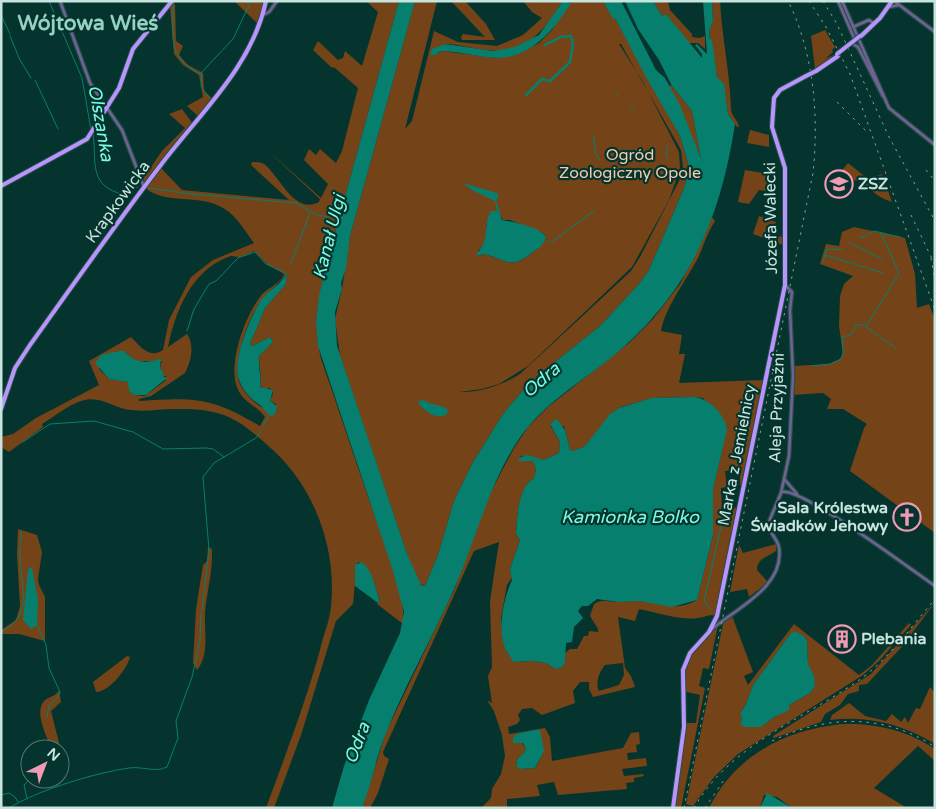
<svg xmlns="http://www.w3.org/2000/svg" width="936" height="809" viewBox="0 0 936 809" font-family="'Varela Round',sans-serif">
<rect width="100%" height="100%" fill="#04342d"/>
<g fill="#744418" fill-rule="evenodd">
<path d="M234,1H264L257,23Z"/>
<path d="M366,1H399L327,262C319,295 313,325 321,359C339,410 355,460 373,511C383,540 407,595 403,624L377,604L380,601L373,580L360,562L357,563L353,604L336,621L301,735L274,808H266C285,756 305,704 320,650C323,635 330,621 331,606C337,550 315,489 274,451C238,418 224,408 174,409C160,409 146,412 132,410C113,409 101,394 81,401C67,406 55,416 42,424L43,427L9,452L1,447V437L13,434L36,418L99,385L89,361L131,337C141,347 149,359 163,350L169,320L191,277L213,260L254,243C245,231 236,215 223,208C198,193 166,206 144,187L142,180L162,151L185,128L169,114L182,109L193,124L159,166L182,190L289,200L251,165L252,162C256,162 261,162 264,164C278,173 294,216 319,202L320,199L266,149L321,198L328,184L304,160L309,149L316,155L320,149L336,163L342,151L358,88L335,68L331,67L313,50L318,41L338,60L343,58L345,51L362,66L378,12ZM254,251L268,265L284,274C281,284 266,288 260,297C244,318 223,374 242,396C248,404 259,408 265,417L260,426C211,397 195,397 139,401V399L151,396L185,373C191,362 195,345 187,334L168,347C175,312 191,271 228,257C233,255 234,257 239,257C243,257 250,253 254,251ZM287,273L286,284L265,308L250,344L252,346L270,337L273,342L259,356C259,366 262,378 260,386L265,389L270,388L273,393L270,401L276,404L275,414C261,410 241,393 238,378C234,358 249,316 261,301C269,290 279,284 287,273ZM119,351L126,353L135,361H162L160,368L163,372V376H166L165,381L145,396L134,395L129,391V382L109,379L99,369L107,355Z"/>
<path d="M415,1H437L405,129L412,121L434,31L458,42L497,46L523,35L542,18L532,12L523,1H563C544,30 527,55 487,50C473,49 459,44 445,44L431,56L443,51L496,58L511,56L526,50L539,43L552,30L571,1H603L613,18H615L680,136L688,163L685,186L649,270L639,284L600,326L530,382L503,414L472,464L454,501L438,555L425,586L418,583L407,554L340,356L335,319L342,289L350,236ZM619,44H621L681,150L683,167L681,177L640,257L631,271L520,374C502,385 481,393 459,392L482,389L499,384L528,366L632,267L669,200L680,169L679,152L642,80ZM498,211L503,220H510L543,233L546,239C542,245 538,248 532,253C510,270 507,260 484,254L479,256L478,251C486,245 488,233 486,224Z"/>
<path d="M451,1H465L486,24L495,40H462L461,37L463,34L485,37Z"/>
<path d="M653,1H668L670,10L692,34V37L699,38L705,36V49L698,43H689L666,14L662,16Z"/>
<path d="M712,1H720C722,38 730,73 731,109C731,116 738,120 739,127H737L728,114L726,100L717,77L709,31L713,21Z"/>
<path d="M175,3L176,41L183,46L179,55L188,65L203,73L204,91L213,99L199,117L187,106L203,97L199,75L183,65L174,54L170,7Z"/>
<path d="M825,30L835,47L832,50L833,52L825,59L835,54L815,69L811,36Z"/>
<path d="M671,85L692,111L701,159L669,86Z"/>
<path d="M750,130L769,135V147L747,143Z"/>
<path d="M848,163L868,179L882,174L892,202C874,196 874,190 861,183C853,178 848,181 839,174Z"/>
<path d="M745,170L769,174L766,191L759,190L749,204L738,202Z"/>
<path d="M759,216L776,222L772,235L783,237V245L753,234Z"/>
<path d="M712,217L715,221C708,232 704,244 699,256C687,280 666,305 661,331L682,335L679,354H685L679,383L765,380L779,315H781L709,669L703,668L699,686L705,688L681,808H673L685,723H696L700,695L682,691L685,662L717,616C708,614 707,617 698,618C682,621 655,612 639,609L635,621L618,617L625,668L631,676L635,687L593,697L589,689V682H580L573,691L575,703L542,715L532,708L522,709L518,715L520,720L517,724L508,727L509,734L545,728L550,737L552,761L623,748L631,733L639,732L640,744L636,745L637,752L627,753L628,760L646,758L647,766L622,769L624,776L643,774L644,776L634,778V782L626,783L627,789L558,795L554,782L537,785L540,796L507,799V808H481L491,798L492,789L501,774L505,756L502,735L494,711L487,700L492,703L488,676L492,667L490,601L499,542L474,551L383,752L384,756L389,759L378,793L370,808H365L363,805L386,732L455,588L484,505L514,448L528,427L548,407L630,342L653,319L680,284L700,245ZM695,397L703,398L726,433L713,489V535L697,600C673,613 662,602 639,601C633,601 626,602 619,602C609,602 602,598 594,604L590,616L598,629V632L589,631L588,636H584L577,649H570L564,654L562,667L556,669L546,663L533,661L515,662L507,652L503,640L501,618L507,585L512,578L510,569L520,540L516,534C517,518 518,487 534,478L536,469L533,461H524L519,458L522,456L544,460L559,453L560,442L550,425L564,426L570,450L573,451L585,446L613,412L621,407L653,398ZM740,470V485H743L739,507L722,510L721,488L727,487L725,471ZM623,663L624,675L619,685L599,691C595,683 599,672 605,665ZM534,730C542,747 546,751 535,768L519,769L516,764L518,758L523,754L526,749L516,734Z"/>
<path d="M854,227L905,238L915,274L917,308L929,304L935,320V533L850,471L864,428L867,424L843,409H827L831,399L823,393L792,395L793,366L830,364L840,359L843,353L839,326L840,296L844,284L853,276L820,264L826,244L839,246L842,232Z"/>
<path d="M18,529L37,535L42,552L38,579L39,585L45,597V641L19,634H1V630L16,620L20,606L17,554Z"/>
<path d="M776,544V551C768,557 757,558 757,570L767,581V583L749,597L747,589L730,592L739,545L743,553Z"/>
<path d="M208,547L212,549C213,571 207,591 205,612C204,630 210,655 197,670L193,663L196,609L203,565L207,561Z"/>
<path d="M935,602L913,632L916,636L911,637L867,684L859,685V691L848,694L840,705L825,714L821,722L774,738L773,736L871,674Z"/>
<path d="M731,613L753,672L744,676L748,685L794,624L859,675L872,665L909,623L911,625L879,661L863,675L738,754L714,777L693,806L686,804L724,619ZM791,633L804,636L807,641L808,664L815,686L810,693L789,705L788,710C769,716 761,735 740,723L742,719L740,714L746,704L753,685Z"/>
<path d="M127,656L130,657C127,669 109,692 96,692L93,682Z"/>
<path d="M930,687L935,693V744C903,724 867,715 830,720L832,715L849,703L865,716L886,721L892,714L901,722L905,717L908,723L916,708L920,709Z"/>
<path d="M59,690L61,702L51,711L60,747L51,748C47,736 34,713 44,701C49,696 56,697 59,690Z"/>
<path d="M842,724C875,723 907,730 935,749V761L918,746L874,788L907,808H792L777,797L764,795L760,808H709C735,756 784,730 842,724Z"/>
</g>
<g fill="#077f6f">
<path d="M399,1H415L350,236L346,268L341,283L342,289L335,312L337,346L407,554L421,585L425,586L438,555L454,501L472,464L503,414L530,382L600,326L639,284L649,270L685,186L688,163L680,136L647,79L615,18L613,19L603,1H621L656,70L665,78L680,105L701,159L692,111L672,86L659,60L638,29L625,1H653L662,16L666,14L702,58V54L695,45L697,44L707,54L703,1H712L713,21L709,31L710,39L712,40L717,77L724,84L728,114L735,124C720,221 689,293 612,357C581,382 545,403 521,436C489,482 477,537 455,587C429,646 395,701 376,762C376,765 366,799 363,805L365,808H332L344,766L369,700L400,633L404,612L392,568L318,346L316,322L319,296L327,262Z"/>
<path d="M563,1L571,3C555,29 531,58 497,58C483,57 469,54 455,52C451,52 446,51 443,51C437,52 435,57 430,55L432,49L445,44L493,51L515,47L539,35Z"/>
<path d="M463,183L497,193L499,196L496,200L502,220C513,222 542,227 546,238C543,246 538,248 532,253C509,270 508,260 484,254L478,256L477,253C491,239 482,226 491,211H497L495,201L472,190Z"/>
<path d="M287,272L286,284L265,308L250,344L252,346L270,337L273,342L259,356C258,367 262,378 260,387L273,390L270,401L277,406L275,414L272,416C267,414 265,410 261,406C251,399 243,391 239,380C231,361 251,316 261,300C269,289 282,285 287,272Z"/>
<path d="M119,351H124C136,364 145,363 161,359L160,368L163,372V376L167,378L146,395H134L129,391L128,382L109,379L95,363L101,355Z"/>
<path d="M695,397C709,399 725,414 727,430L713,489V535L697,600L672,607L640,601L618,602L597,599L588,606H582L578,611L583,618L574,627L572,642L566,643L565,662L562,667L556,669L546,663L533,661L513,662C511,657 507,653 505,648C497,628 504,597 512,580L510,569L520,540L516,534C517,517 518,487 534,478L536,469L533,461H519V458L527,455L544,460L559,453L560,442L550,424L557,419L565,430L570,450L573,451L585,446L610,414L619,408L652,398Z"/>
<path d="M424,400C431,406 442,404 448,410L447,414C436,420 427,413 419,404V401Z"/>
<path d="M361,562C373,569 375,589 380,601L378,603L355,586V565Z"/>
<path d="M32,567L38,600L37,625L31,629L23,620L28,569Z"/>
<path d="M796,632L804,636L807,641L808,664L814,676L815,686L810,693L789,705V710L774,717L761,727H744L740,723L742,719L740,714L746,704L753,685L791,633Z"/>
<path d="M534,730H540L544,751L535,768L519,769L516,765L518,758L523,754L526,749L523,743H513V738L516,734Z"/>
<path d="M767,793L792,808H760Z"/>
</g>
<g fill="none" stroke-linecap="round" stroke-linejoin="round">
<g stroke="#077f6f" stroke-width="1">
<path d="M49,1L82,78L91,130"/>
<path d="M173,4C174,39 166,55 200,74L233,39L251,1"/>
<path d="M1,15L10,34"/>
<path d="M10,36L20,60L31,78"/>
<path d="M202,74L201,86L210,99"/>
<path d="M35,80L58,129"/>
<path d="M616,94L618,97"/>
<path d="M631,108L633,111"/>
<path d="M93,134C97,159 88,183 118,193L138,187"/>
<path d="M593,135L596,154L600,160"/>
<path d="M668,158L666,155L668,146"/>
<path d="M149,188L191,194L296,203L317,215"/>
<path d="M318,215L329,217L344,200"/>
<path d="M881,233L899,273L866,327L897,349"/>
<path d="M860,236L861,238L874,231L900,237"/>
<path d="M548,241L550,242"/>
<path d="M552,242L595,210"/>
<path d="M850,243L882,259"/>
<path d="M825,255L883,273"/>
<path d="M823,262L827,249L842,250"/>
<path d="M291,263L310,213"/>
<path d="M187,331L194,309L209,284L216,281L238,258L255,252L266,264L286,273"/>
<path d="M812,366L830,364L841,359L843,353L842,337L851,335L857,324L866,326"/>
<path d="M263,427L269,415"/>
<path d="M23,442L50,424L94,421L133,432L163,449L207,448L213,449L224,457"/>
<path d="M711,609L704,601L721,527L719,511"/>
<path d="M202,610L209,550L203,477L214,463L256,438L262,430"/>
<path d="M37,625L46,645L49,668L60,692L58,697L49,706L47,717"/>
<path d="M1,632C34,615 21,588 20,559C19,550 21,541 21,532"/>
<path d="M1,795L9,793L15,797L18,802"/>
<path d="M27,799L24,785L30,779"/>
<path d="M9,808C38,790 95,773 129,768C142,766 155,773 167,767L178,738L176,721L192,677L200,641L201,613"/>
</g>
<path stroke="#077f6f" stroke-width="2.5" d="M526,95L542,79L550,81L570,62L573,45L571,36L561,37L545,45"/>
<g stroke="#235049" stroke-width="5">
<g id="minor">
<path d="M60,1L90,83L122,130L144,187"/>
<path d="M838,1L855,40"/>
<path d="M842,1L889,108L935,145"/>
<path d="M894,1L935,32"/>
<path d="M889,7L899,5"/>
<path d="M263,15L269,12L277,1"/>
<path d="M853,27L869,20L873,23"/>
<path d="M853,44L858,47L883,96"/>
<path d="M785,480L797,494"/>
<path d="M782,492C800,486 913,571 935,586"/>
<path d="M711,630C735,609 785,587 779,548C778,539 769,533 768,524L781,493L789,456L793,376L790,310L792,292L786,286"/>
</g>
</g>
<g stroke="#235049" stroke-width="6">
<g id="major">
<path d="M860,37L880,18L892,1"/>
<path d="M816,71L838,56"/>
<path d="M1,186L87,139L119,88L133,49L172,1"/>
<path d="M1,409L15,368L30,345C73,285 115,225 160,166C199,114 252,67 266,1"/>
<path d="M673,808L684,727L683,670L690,653L709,632L717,616L785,285V168L772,127L774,98L780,90L806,76"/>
</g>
</g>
<use href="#minor" stroke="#736195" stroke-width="2.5"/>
<use href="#major" stroke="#ba94fe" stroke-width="4"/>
<g stroke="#7ea29b" stroke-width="1" stroke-dasharray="2.5 5" stroke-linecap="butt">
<path d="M809,1L826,27L850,74L935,310"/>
<path d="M823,1L837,24L889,137L935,221"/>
<path d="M837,102L866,131"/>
<path d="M926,170L935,181"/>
<path d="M911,215L935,265"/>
<path d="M931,258L935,280"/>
<path d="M772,741C826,715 884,713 935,747"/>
<path d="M684,808L813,173C819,116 814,53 788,1"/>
<path d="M694,808C731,743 805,719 862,678C890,657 912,626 935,599"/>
<path d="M705,808L726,777"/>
</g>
<g stroke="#235049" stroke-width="6" stroke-linecap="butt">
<g id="major-bridge">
<path d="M837,54L860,36"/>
<path d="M806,76L816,71"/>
</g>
</g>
<use href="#major-bridge" stroke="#ba94fe" stroke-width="4"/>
</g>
<defs>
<g id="university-ring" transform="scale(1.4375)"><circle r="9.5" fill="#04342d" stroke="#f09ab5" stroke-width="1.5"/><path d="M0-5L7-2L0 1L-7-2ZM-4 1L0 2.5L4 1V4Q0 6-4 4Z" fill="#f09ab5"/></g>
<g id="church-ring" transform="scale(1.4375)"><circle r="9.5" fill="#04342d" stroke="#f09ab5" stroke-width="1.5"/><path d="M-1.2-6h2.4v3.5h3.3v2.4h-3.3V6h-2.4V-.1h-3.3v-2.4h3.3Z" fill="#f09ab5"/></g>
<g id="building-ring" transform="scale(1.4375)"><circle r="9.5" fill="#04342d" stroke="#f09ab5" stroke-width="1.5"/><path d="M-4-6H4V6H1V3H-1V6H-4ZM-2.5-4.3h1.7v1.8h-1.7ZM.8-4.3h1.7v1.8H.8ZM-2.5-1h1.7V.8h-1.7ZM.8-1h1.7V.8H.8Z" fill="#f09ab5"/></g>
</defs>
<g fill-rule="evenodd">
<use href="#university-ring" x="839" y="184"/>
<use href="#church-ring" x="907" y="517"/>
<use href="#building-ring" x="842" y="639"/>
</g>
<g text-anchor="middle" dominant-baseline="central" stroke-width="4.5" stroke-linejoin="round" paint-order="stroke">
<g font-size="16" fill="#f3ccae" stroke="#04342d">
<text x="630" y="155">Ogród<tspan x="630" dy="18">Zoologiczny Opole</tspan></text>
</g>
<g font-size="16" font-weight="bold" fill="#c7e4dd" stroke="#04342d" text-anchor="start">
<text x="858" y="184">ZSZ</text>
<text x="888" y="508" text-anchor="end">Sala Królestwa<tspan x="888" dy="18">Świadków Jehowy</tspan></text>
<text x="861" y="639">Plebania</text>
</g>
<g font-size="16" fill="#c7e4dd" stroke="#04342d">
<text transform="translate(118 202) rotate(-54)">Krapkowicka</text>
<text transform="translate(771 218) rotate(-91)">Józefa Walecki</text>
<text transform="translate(777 408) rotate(-88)">Aleja Przyjaźni</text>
<text transform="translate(737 455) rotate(-79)">Marka z Jemielnicy</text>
</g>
<g font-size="18" font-style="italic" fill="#7afbe2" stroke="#04342d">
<text transform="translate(101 123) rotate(80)">Olszanka</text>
<text transform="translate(329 237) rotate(-76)">Kanał Ulgi</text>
<text transform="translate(541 380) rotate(-41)">Odra</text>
<text x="630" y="517">Kamionka Bolko</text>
<text transform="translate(357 743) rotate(-69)">Odra</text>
</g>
<g font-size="21" font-weight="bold" fill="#96d2c4" stroke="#04342d">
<text x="88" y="23">Wójtowa Wieś</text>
</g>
</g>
<rect width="936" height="809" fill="none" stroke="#c7e4dd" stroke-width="5"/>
<g transform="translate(45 764) rotate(42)"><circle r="24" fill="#04342d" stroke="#527a73"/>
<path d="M0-4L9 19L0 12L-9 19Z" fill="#f09ab5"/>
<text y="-8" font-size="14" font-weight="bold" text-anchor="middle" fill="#c7e4dd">N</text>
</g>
</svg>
